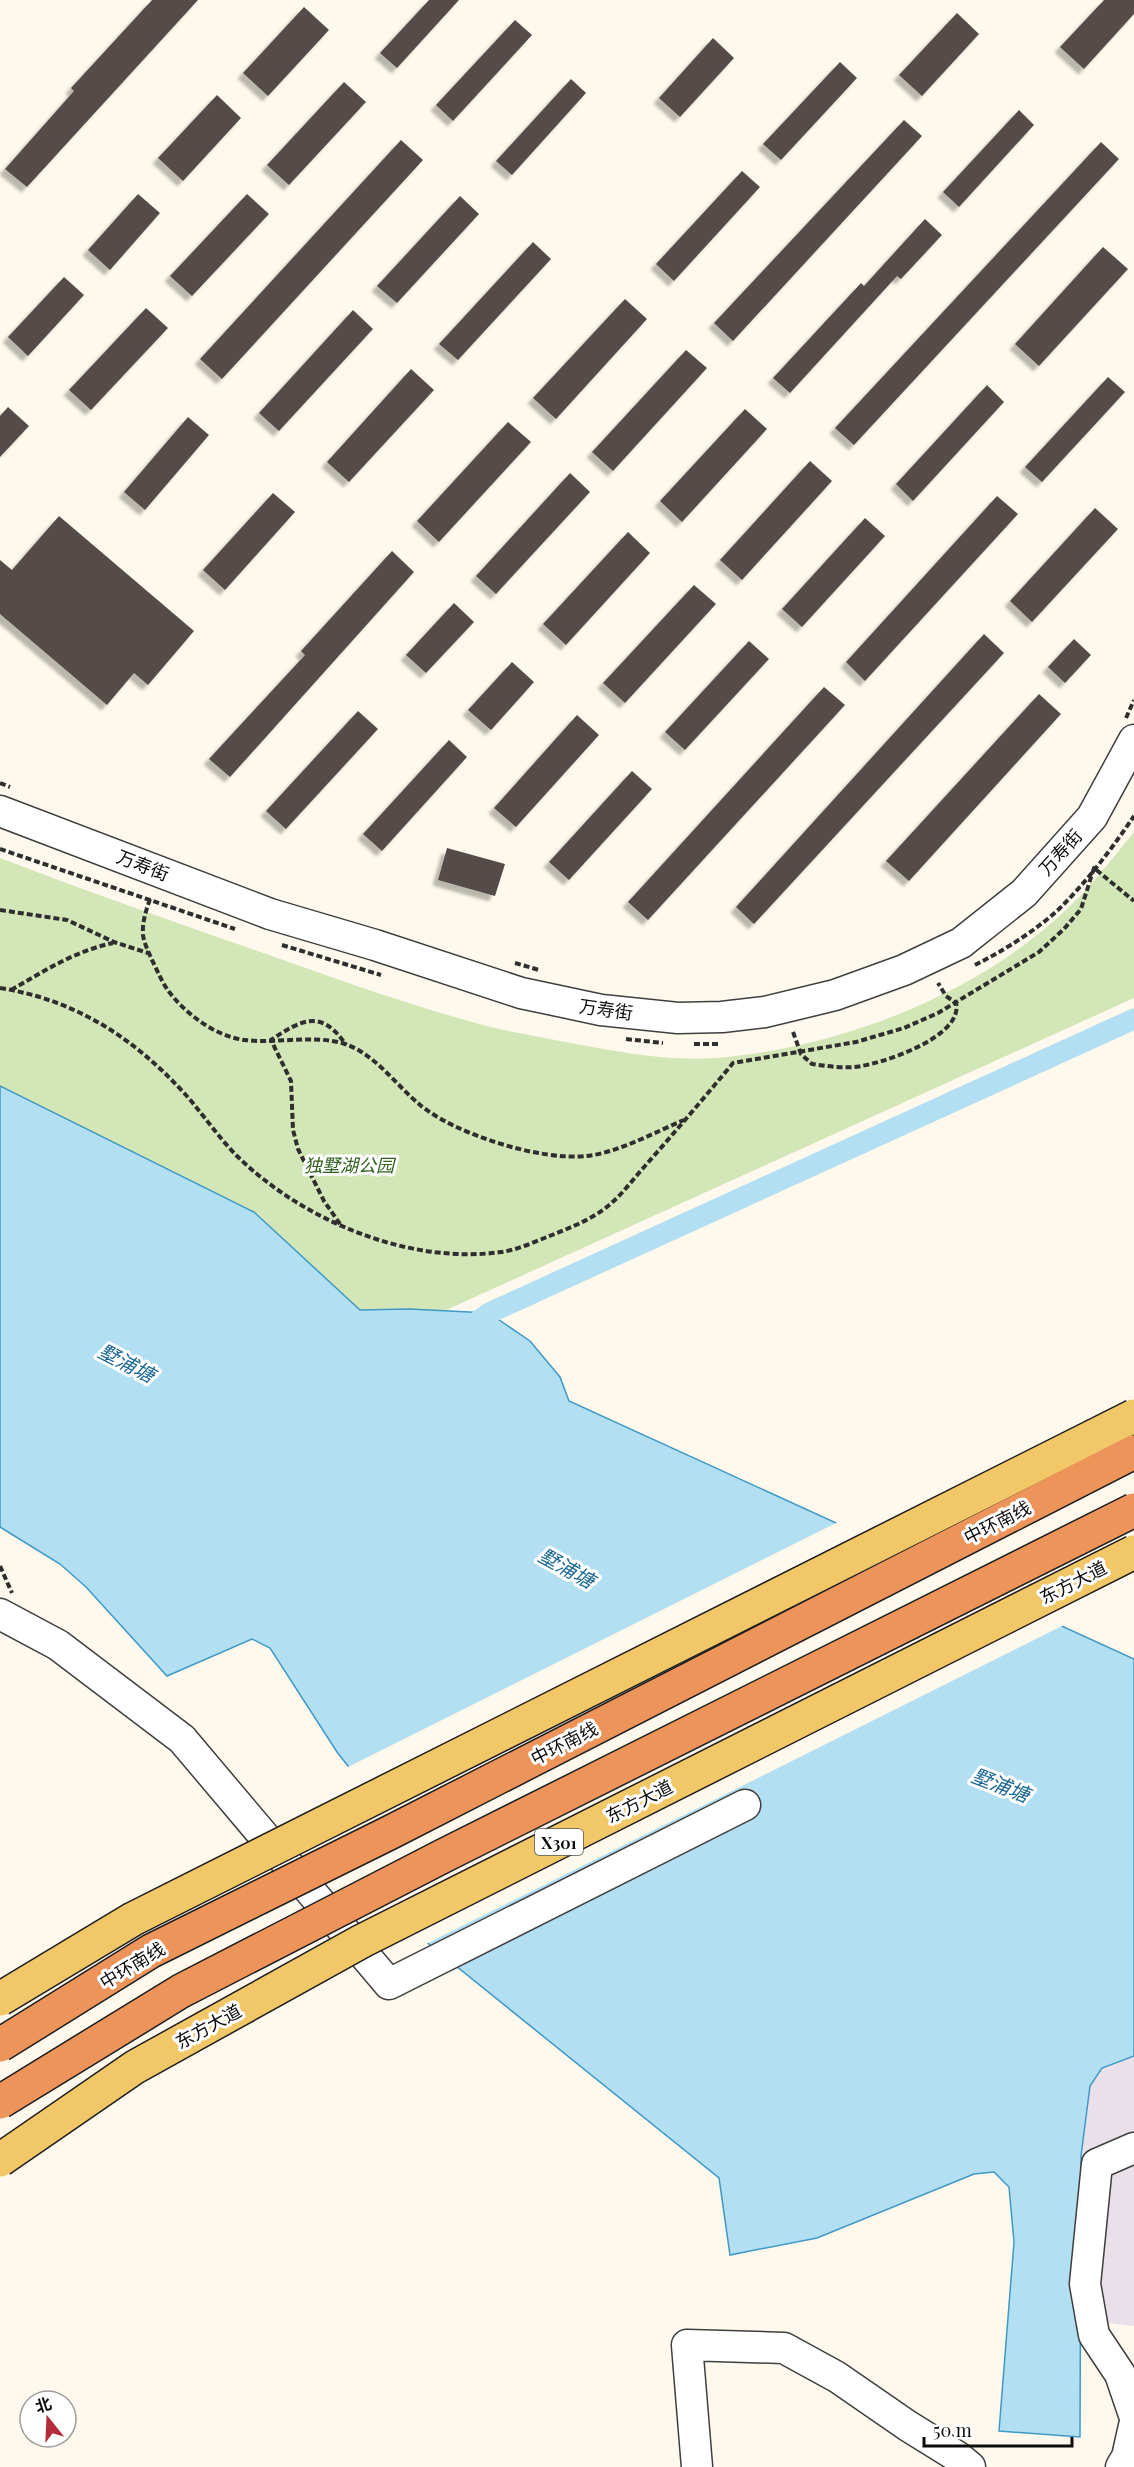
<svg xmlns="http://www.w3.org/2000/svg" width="1134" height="2467" viewBox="0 0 1134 2467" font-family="'Playfair Display','Noto Sans SC',serif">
<defs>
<filter id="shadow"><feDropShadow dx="-5.5" dy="5.5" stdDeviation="1.5" flood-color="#0004"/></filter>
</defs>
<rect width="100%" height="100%" fill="#fef9ec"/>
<path fill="#e9e0ea" d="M1134,2056V2326L1081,2320V2156L1090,2086L1102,2068Z"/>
<path fill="#d3e6b8" d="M1134,832V998L444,1311L393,1349L0,1159V858C89,892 179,924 269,955C337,979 406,1004 476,1023C501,1031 529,1034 555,1040C604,1049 665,1062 715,1058C833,1049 966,999 1055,920C1085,894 1109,863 1134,832Z"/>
<path fill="#b3dff3" stroke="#3e99c6" stroke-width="1.5" d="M0,1086L254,1212L360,1310L409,1309L489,1313L530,1341L560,1377L569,1401L1134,1659V2056L1102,2068L1090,2086L1081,2156L1080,2437L999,2431L1014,2242L1009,2187L994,2172L974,2174L817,2238L730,2255L719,2178L389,1912L495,1867L457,1787L373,1798L337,1752L270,1648L252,1639L167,1676L86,1587L60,1564L0,1527Z"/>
<path fill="#fef9ec" d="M840,1521L1066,1624L424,1945L387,1915V1910L491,1866L455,1790L372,1801L346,1768Z"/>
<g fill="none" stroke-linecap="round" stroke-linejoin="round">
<path stroke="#b3dff3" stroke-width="21" d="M466,1330L489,1313L1134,1019"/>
</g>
<g fill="#544c49" filter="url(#shadow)">
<path d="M152,0H198L27,187L5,169L74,91L71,88Z"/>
<path d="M429,0H459L397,68L380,53Z"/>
<path d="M1104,0H1134V14L1084,69L1060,47Z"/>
<path d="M304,7L329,30L268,96L243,73Z"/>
<path d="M957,13L979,34L922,96L899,75Z"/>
<path d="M515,20L532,35L453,121L436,105Z"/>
<path d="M713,38L734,58L680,117L659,98Z"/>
<path d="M840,62L857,78L781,160L763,144Z"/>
<path d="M571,79L586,93L512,175L496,161Z"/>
<path d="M344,82L366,102L289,185L267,165Z"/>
<path d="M217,95L241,118L183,181L158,158Z"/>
<path d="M1019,110L1034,125L959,207L943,192Z"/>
<path d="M904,120L922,136L733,341L714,323Z"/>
<path d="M401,140L423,160L222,379L200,359Z"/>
<path d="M1101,142L1119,159L854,445L835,428Z"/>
<path d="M742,171L760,187L674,281L656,264Z"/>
<path d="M138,194L160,213L110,270L88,250Z"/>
<path d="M247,194L269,214L192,296L170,276Z"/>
<path d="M460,196L479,214L397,303L377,286Z"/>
<path d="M925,219L942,235L901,279L897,276L790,393L773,378L861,283L864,286Z"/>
<path d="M533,242L551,259L458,360L439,344Z"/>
<path d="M1103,247L1128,269L1039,366L1015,344Z"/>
<path d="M64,277L84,295L28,356L8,337Z"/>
<path d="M625,299L647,319L556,419L533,398Z"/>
<path d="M146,308L168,328L91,410L69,390Z"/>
<path d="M353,310L373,329L279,431L259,413Z"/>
<path d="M686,350L707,368L613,471L592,452Z"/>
<path d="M411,369L434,390L349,482L327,462Z"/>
<path d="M1108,377L1125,392L1042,482L1025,467Z"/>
<path d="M987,385L1004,402L913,501L896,484Z"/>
<path d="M8,407L29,426L0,457V416Z"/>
<path d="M745,409L767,429L682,522L660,501Z"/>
<path d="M188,417L209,435L145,510L124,492Z"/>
<path d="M508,422L531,442L439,542L417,521Z"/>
<path d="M810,461L832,481L742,580L720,560Z"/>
<path d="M570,473L590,492L496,594L476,576Z"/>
<path d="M273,493L295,512L225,590L203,570Z"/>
<path d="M997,496L1018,514L865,681L846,662Z"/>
<path d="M1095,508L1118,529L1032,622L1010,601Z"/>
<path d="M59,516L194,631L148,685L134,673L107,705L0,614V560L12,570Z"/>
<path d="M865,518L885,536L802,627L782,609Z"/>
<path d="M628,532L650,553L566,645L543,624Z"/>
<path d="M392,551L414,572L230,777L209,759L305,655L301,651Z"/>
<path d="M694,585L716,604L625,703L603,683Z"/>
<path d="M454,603L474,622L426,673L406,655Z"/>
<path d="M984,634L1004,653L754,924L736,907Z"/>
<path d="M1074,639L1091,655L1065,683L1048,667Z"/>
<path d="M749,641L769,659L685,750L665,732Z"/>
<path d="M512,662L534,682L491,730L468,710Z"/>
<path d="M824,687L845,705L648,920L628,902Z"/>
<path d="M1039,694L1061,714L909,881L886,861Z"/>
<path d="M358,711L378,729L286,829L266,811Z"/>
<path d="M577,715L599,735L516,827L494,808Z"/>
<path d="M449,740L467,757L382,851L363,834Z"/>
<path d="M632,771L652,789L569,880L549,862Z"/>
<path d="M447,848L505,864L495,896L438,880Z"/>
</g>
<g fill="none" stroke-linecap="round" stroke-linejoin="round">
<g stroke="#3f3f3f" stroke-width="33">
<g id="minor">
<path d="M0,811L270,914L375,945L521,993L601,1010L678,1018L722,1017L765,1012L835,995L904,970L961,943L1024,893L1092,817L1134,740"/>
<path d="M0,1614L58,1645L182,1739L389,1984L745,1805"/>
<path d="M1134,2148L1097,2164L1085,2284L1094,2335L1120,2374L1134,2415"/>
<path d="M697,2467L687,2345L784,2348L837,2377L908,2426L958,2457L970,2467"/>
<path d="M1121,2467L1127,2457L1134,2426"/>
</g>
</g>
<g stroke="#2e2e2e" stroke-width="4" stroke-dasharray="6 3" stroke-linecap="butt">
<path d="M1126,718L1134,700"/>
<path d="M0,783L10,787"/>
<path d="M0,849L235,929"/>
<path d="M150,899C146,911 142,922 143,935C144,943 149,953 152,960C157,970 161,980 167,989C184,1013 216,1037 245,1040C278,1044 314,1034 345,1044C375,1054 396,1085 419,1104C454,1134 540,1161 586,1156C618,1153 655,1132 684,1120"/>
<path d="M0,910L67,920L114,942L148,953"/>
<path d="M282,945L381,975"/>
<path d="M515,963L539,970"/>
<path d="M975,965C1003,951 1040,928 1062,906C1089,879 1113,847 1134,816"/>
<path d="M0,988C76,1000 134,1038 185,1094C203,1114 218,1137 237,1156C302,1220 408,1265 501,1252C518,1250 536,1241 552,1235C572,1227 592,1219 608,1206C622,1195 633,1179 645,1166C675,1132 704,1098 733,1063L856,1042L904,1028L938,1013L1039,952L1064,929L1081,909L1094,868L1134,901"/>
<path d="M11,990C44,971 75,951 113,943"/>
<path d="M793,1032L801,1054L812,1064C826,1066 840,1068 854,1067C880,1065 964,1037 956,1003L946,996L938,983"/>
<path d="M626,1039L663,1043"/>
<path d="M694,1044H720"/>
<path d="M340,1224L324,1201L298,1149L293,1130L291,1081L271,1040C302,1019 322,1009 346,1045"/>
<path d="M0,1566L12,1593"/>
</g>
<use href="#minor" stroke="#fff" stroke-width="30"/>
<g stroke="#1d1d1d" stroke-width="36" stroke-linecap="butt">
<g id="major-bridge">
<path d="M0,1999L133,1919L1134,1416"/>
<path d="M0,2160L135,2067L362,1941L1134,1552"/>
</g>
</g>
<g stroke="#1d1d1d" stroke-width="36" stroke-linecap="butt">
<g id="highway-bridge">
<path d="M0,2045L151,1951L391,1832L1134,1452"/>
<path d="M0,2102L181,1991L445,1855L1134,1510"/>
</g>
</g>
<use href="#major-bridge" stroke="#f1c768" stroke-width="33"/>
<use href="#highway-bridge" stroke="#ed945b" stroke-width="33"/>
</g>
<g text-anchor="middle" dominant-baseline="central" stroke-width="6" stroke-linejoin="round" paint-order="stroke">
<rect fill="#fff" stroke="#555" stroke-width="1.5" x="535" y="1829" width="48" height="26" rx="4.5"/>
<g font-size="16" font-weight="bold" fill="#0c0c0c">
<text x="559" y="1842">X301</text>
</g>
<g font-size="18" fill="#0c0c0c" stroke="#fff">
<text transform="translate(1060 852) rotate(-48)">万寿街</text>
<text transform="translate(143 865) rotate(21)">万寿街</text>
<text transform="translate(606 1009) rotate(8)">万寿街</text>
<text transform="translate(997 1522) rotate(-27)">中环南线</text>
<text transform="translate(1073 1582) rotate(-27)">东方大道</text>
<text transform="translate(564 1743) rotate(-27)">中环南线</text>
<text transform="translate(639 1801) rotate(-27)">东方大道</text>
<text transform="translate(132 1965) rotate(-31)">中环南线</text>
<text transform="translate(208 2026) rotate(-29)">东方大道</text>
</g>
<g font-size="18" font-style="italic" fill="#326020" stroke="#fff">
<text x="349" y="1165">独墅湖公园</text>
</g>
<g font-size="20" font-style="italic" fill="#1c6997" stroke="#fff">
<text transform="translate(127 1362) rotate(27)">墅浦塘</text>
<text transform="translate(567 1567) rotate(29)">墅浦塘</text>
<text transform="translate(1001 1784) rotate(21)">墅浦塘</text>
</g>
</g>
<g transform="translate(48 2419) rotate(342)"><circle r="28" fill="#ffffff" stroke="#9e9e9e" stroke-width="1.5"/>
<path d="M0-4.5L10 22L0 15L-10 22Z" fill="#b42b3b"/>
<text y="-9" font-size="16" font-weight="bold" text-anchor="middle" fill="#0c0c0c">北</text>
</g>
<path d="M924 2437v9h148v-9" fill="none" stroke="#0c0c0c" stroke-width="3"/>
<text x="933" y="2437" font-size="18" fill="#0c0c0c" stroke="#ffffff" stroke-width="4.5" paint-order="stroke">50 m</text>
</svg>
